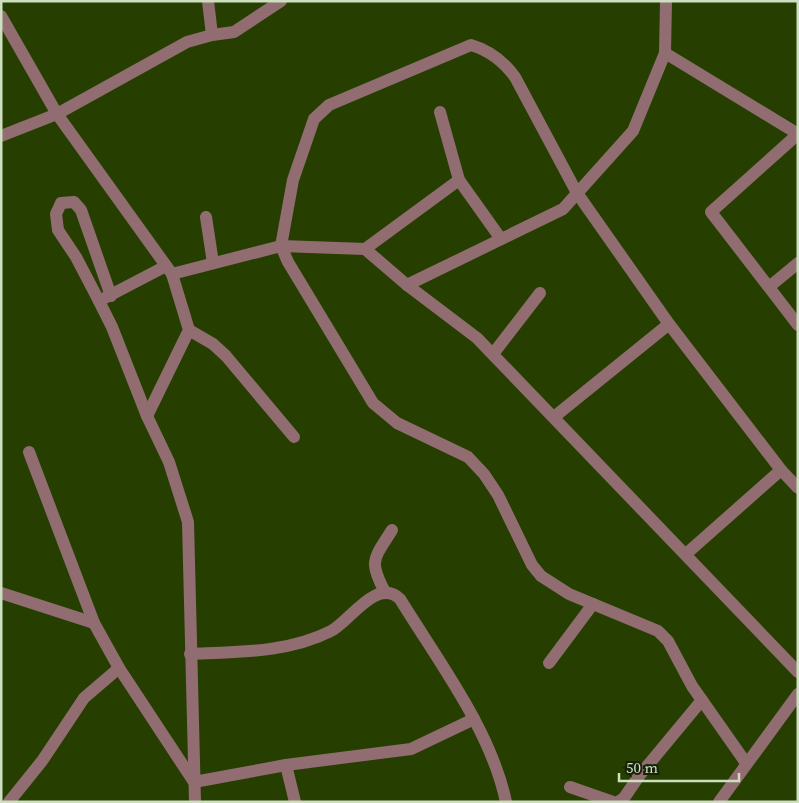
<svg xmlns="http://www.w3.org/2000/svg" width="799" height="803" viewBox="0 0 799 803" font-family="'Source Serif 4',serif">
<rect width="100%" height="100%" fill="#263f00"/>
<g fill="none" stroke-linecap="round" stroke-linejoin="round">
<g stroke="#916d72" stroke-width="12">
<path d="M208,1L212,35"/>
<path d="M1,16L57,114L172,274L189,330L147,416L169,462L188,522L195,802"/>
<path d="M665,53L798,134"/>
<path d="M798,134L711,212L798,325"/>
<path d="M1,136L57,114L187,42L212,35L234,32L281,1"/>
<path d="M459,180L501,239"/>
<path d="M206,217L213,263"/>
<path d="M365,249L407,285L477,338L798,672"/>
<path d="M172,274L281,246L365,249L459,180L440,112"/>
<path d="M407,285L563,209L633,131L665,53L666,1"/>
<path d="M769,287L798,263"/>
<path d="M99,301L76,257L58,230L56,214L61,203L74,202L81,210L111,296"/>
<path d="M189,330L213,344L226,356L294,437"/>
<path d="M493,354L540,293"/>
<path d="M147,416L112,327L99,301L166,266"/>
<path d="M554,417L669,324"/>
<path d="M29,452L94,623L119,668L194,782L286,765L411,749L474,719"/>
<path d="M686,554L781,470"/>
<path d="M385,592C368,560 374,559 392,530"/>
<path d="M1,593L94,623"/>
<path d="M190,654C237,652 288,653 331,631C350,621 377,577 400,599C438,661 491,730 506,802"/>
<path d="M549,663L593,604"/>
<path d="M746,763L692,686L668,641L658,631L569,594L541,576L532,565L498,495L484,474L468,457L397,423L373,403L288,262L281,246L293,180L314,119L329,105L471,45C488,50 504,62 515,77L577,193L669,324L781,470L798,488"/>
<path d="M286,765L295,802"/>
<path d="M570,787L613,802"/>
<path d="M9,802L42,761L84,698L119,668"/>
<path d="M618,802L624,798L639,776L702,700"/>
<path d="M719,802L798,694"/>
</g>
</g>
<rect width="799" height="803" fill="none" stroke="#cedfbf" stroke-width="5"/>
<path d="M619 773v8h120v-8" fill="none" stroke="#cedfbf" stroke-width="2.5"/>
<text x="626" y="773" font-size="15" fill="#cedfbf" stroke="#16220a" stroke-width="4" paint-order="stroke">50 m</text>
</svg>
